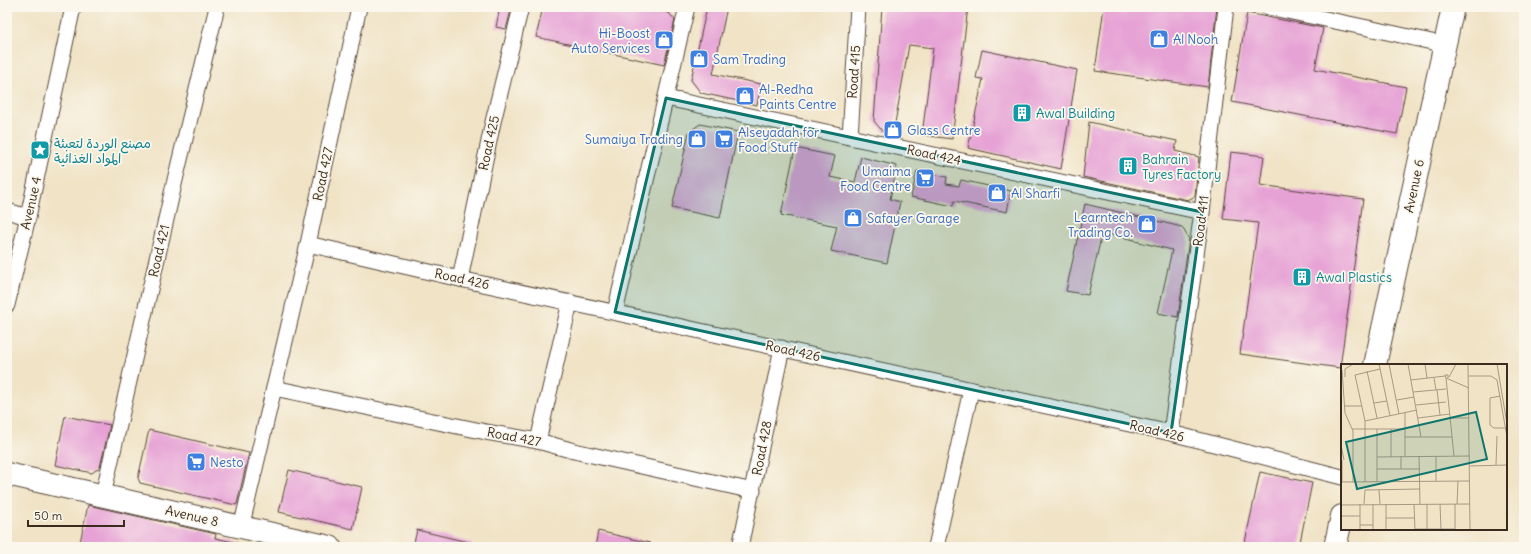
<svg xmlns="http://www.w3.org/2000/svg" width="1531" height="554" viewBox="0 0 1531 554" font-family="Delius,'Playpen Sans Arabic',sans-serif">
<rect width="100%" height="100%" fill="#fbf7ec"/>
<filter id="ink" filterUnits="userSpaceOnUse"><feTurbulence type="fractalNoise" baseFrequency=".025" numOctaves="2"/><feDisplacementMap in="SourceGraphic" scale="8" xChannelSelector="R" yChannelSelector="G"/><feConvolveMatrix kernelMatrix="1 2 1 2 8 2 1 2 1" color-interpolation-filters="sRGB"/></filter>
<filter id="wash" filterUnits="userSpaceOnUse"><feTurbulence type="fractalNoise" baseFrequency=".012" numOctaves="4" result="noise"/><feDisplacementMap in="SourceGraphic" scale="16" xChannelSelector="R" yChannelSelector="G"/><feGaussianBlur stdDeviation="0.9" result="paint"/><feColorMatrix in="noise" values="0 0 0 0 0 0 0 0 0 0 0 0 0 0 0 0 0 1.4 0 .05"/><feComposite in="paint" operator="in"/></filter>
<g filter="url(#wash)">
<rect width="100%" height="100%" fill="#f0e3c6"/>
<g id="blocks">
<g fill="#e6a1d5">
<path d="M500,7H512L506,29L496,27Z"/>
<path d="M543,7H642L669,13L675,20L664,65L536,37Z"/>
<path d="M707,7H727L713,74L761,84L757,105L701,93L691,80Z"/>
<path d="M882,7H905L937,11L938,7H968L952,139L922,135L933,48L909,45L893,134L883,132L874,121Z"/>
<path d="M1104,7H1217L1208,87L1095,71Z"/>
<path d="M1247,13L1323,28L1315,69L1406,87L1397,134L1232,102Z"/>
<path d="M982,50L1077,70L1061,169L968,148L983,79L976,78Z"/>
<path d="M1089,122L1177,141L1175,151L1199,157L1195,196L1188,200L1083,177Z"/>
<path d="M700,124L738,132L720,218L672,208L689,132Z"/>
<path d="M795,148L835,156L830,177L855,182L861,157L897,166L890,199L900,202L887,263L831,251L837,226L781,215Z"/>
<path d="M1231,152L1264,156L1260,185L1363,199L1340,368L1240,354L1258,223L1223,219Z"/>
<path d="M917,171L947,177L946,184L959,186L961,180L1011,191L1007,212L954,201L953,206L911,197Z"/>
<path d="M1085,204L1182,227L1189,239L1178,317L1158,313L1172,250L1135,241V240L1102,233L1088,295L1066,291Z"/>
<path d="M65,416L110,425L100,467L92,473L55,465Z"/>
<path d="M149,430L249,453L237,504L236,505L140,483L138,478Z"/>
<path d="M289,470L362,487L353,529L279,512Z"/>
<path d="M1260,472L1312,483L1299,547H1244Z"/>
<path d="M88,505L216,534L215,538L238,543L237,547H79Z"/>
<path d="M417,530L472,543V547H413Z"/>
<path d="M598,531L650,543L649,547H595Z"/>
</g>
</g>
</g>
<g filter="url(#ink)">
<use href="#blocks" fill-opacity="0" stroke="#564637" stroke-width="1"/>
<g fill="none" stroke-linecap="round" stroke-linejoin="round">
<g stroke="#564637" stroke-width="17">
<g id="street">
<path d="M1268,7L1387,32L1445,45"/>
<path d="M666,98L1202,212"/>
<path d="M850,137L858,7"/>
<path d="M7,211L28,217"/>
<path d="M308,244L460,279L1171,433L1342,477"/>
<path d="M460,279L493,122L521,7"/>
<path d="M7,305L28,217L73,7"/>
<path d="M615,312L687,7"/>
<path d="M274,388L486,432L538,441L574,451L753,491"/>
<path d="M1171,433L1202,212L1226,7"/>
<path d="M538,441L570,302"/>
<path d="M103,495L175,180L217,7"/>
<path d="M241,528L308,244L359,7"/>
<path d="M740,547L782,348"/>
<path d="M936,547L971,390"/>
</g>
</g>
<g stroke="#564637" stroke-width="24">
<g id="secondary">
<path d="M1375,365L1453,7"/>
<path d="M7,474L330,547"/>
<path d="M1335,547L1342,516"/>
</g>
</g>
<use href="#street" stroke="#fff" stroke-width="15"/>
<use href="#secondary" stroke="#fff" stroke-width="22"/>
</g>
</g>
<path fill="#0f766e" fill-opacity="0.2" stroke="#0f766e" stroke-width="3" stroke-linejoin="round" d="M666,98L1202,212L1171,433L615,312Z"/>
<defs>
<g id="shop-square" transform="scale(1)"><rect x="-9" y="-9" width="18" height="18" rx="4" fill="#3f7fe0" stroke="#fbf7ec"/><path d="M-5-2.5h2.3a2.7 3.5 0 0 1 5.4 0H5L5.5 6h-11ZM-1.5-2.5h3a1.5 2.3 0 0 0-3 0Z" fill="#fff"/></g>
<g id="building-square" transform="scale(1)"><rect x="-9" y="-9" width="18" height="18" rx="4" fill="#0f9aa8" stroke="#fbf7ec"/><path d="M-4-6H4V6H1V3H-1V6H-4ZM-2.5-4.3h1.7v1.8h-1.7ZM.8-4.3h1.7v1.8H.8ZM-2.5-1h1.7V.8h-1.7ZM.8-1h1.7V.8H.8Z" fill="#fff"/></g>
<g id="supermarket-square" transform="scale(1)"><rect x="-9" y="-9" width="18" height="18" rx="4" fill="#3f7fe0" stroke="#fbf7ec"/><path d="M-6-5.5h2.5l.6 2H6L4.5 2H-2.5L-4.4-4H-6ZM-1.5 3.2a1.3 1.3 0 1 0 .1 0ZM3 3.2a1.3 1.3 0 1 0 .1 0Z" fill="#fff"/></g>
<g id="sight-square" transform="scale(1)"><rect x="-9" y="-9" width="18" height="18" rx="4" fill="#0f9aa8" stroke="#fbf7ec"/><path d="M0-6L1.8-2.2L6-1.7L2.9 1.2L3.7 5.4L0 3.3L-3.7 5.4L-2.9 1.2L-6-1.7L-1.8-2.2Z" fill="#fff"/></g>
</defs>
<g fill-rule="evenodd">
<use href="#shop-square" x="1159" y="39"/>
<use href="#shop-square" x="664" y="40"/>
<use href="#shop-square" x="699" y="59"/>
<use href="#shop-square" x="745" y="96"/>
<use href="#building-square" x="1022" y="113"/>
<use href="#shop-square" x="893" y="130"/>
<use href="#shop-square" x="697" y="139"/>
<use href="#supermarket-square" x="724" y="139"/>
<use href="#sight-square" x="40" y="150"/>
<use href="#building-square" x="1128" y="166"/>
<use href="#supermarket-square" x="925" y="178"/>
<use href="#shop-square" x="997" y="193"/>
<use href="#shop-square" x="853" y="218"/>
<use href="#shop-square" x="1147" y="224"/>
<use href="#building-square" x="1302" y="277"/>
<use href="#supermarket-square" x="196" y="462"/>
</g>
<g text-anchor="middle" dominant-baseline="central" stroke-width="3.5" stroke-linejoin="round" paint-order="stroke">
<g font-size="13" fill="#366cbe" stroke="#fbf7ec" text-anchor="start">
<text x="650" y="33" text-anchor="end">Hi-Boost<tspan x="650" dy="15">Auto Services</tspan></text>
<text x="1173" y="39">Al Nooh</text>
<text x="713" y="59">Sam Trading</text>
<text x="759" y="89">Al-Redha<tspan x="759" dy="15">Paints Centre</tspan></text>
<text x="907" y="130">Glass Centre</text>
<text x="738" y="132">Alseyadah for<tspan x="738" dy="15">Food Stuff</tspan></text>
<text x="683" y="139" text-anchor="end">Sumaiya Trading</text>
<text x="911" y="171" text-anchor="end">Umaima<tspan x="911" dy="15">Food Centre</tspan></text>
<text x="1011" y="193">Al Sharfi</text>
<text x="1133" y="217" text-anchor="end">Learntech<tspan x="1133" dy="15">Trading Co.</tspan></text>
<text x="867" y="218">Safayer Garage</text>
<text x="210" y="462">Nesto</text>
</g>
<g font-size="13" fill="#3b2a1e" stroke="#fbf7ec">
<text transform="translate(854 72) rotate(-86)">Road 415</text>
<text transform="translate(489 143) rotate(-78)">Road 425</text>
<text transform="translate(934 155) rotate(12)">Road 424</text>
<text transform="translate(323 174) rotate(-78)">Road 427</text>
<text transform="translate(1414 186) rotate(-78)">Avenue 6</text>
<text transform="translate(31 203) rotate(-77)">Avenue 4</text>
<text transform="translate(1201 221) rotate(-83)">Road 411</text>
<text transform="translate(159 251) rotate(-77)">Road 421</text>
<text transform="translate(462 279) rotate(12)">Road 426</text>
<text transform="translate(793 351) rotate(12)">Road 426</text>
<text transform="translate(1157 431) rotate(13)">Road 426</text>
<text transform="translate(514 437) rotate(11)">Road 427</text>
<text transform="translate(762 448) rotate(-79)">Road 428</text>
<text transform="translate(192 516) rotate(13)">Avenue 8</text>
</g>
<g font-size="13" fill="#0d838f" stroke="#fbf7ec" text-anchor="start">
<text x="1036" y="113">Awal Building</text>
<text x="54" y="143">مصنع الوردة لتعبئة<tspan x="54" dy="15">المواد الغذائية</tspan></text>
<text x="1142" y="159">Bahrain<tspan x="1142" dy="15">Tyres Factory</tspan></text>
<text x="1316" y="277">Awal Plastics</text>
</g>
</g>
<g transform="translate(1341 364)">
<rect width="166" height="166" fill="#f0e3c6"/>
<path fill="none" stroke="#a89983" stroke-width="1" d="M38,0L49,52M48,0L58,50M67,0L80,73M84,0L86,14M127,0L129,166M156,0L166,60M1,6L4,49L12,67V118M26,7L36,54M128,12H150L156,16L166,73M4,13V5L12,0M108,13L115,0M93,14L95,26M105,14L113,92M107,14V11H104L105,14L128,24M70,16L104,12M96,26L99,51M72,28L105,25M159,32L149,34V61L153,64H164M56,36L73,33M33,39L46,37M75,41L105,38M4,42H21M64,49V92M77,54L109,50M109,54H128M24,57L76,46M11,65H64M36,65V118M50,65V93M64,73H111M0,81L3,96M60,92V105M78,92L79,140M95,92V117M36,93L129,92M1,96V118M155,101L156,72M129,102L166,101M36,105H79M0,118L129,117M24,118V57L14,11L39,5M38,126L39,140M19,140V166M23,140L24,126L79,125M32,140V166M45,140V166M73,140L74,166M86,140V165M99,140L100,165M114,140V166M116,140L117,117M0,141L129,140M0,152H19M45,154H73M19,161H32M74,165H114"/>
<path fill="#0f766e" fill-opacity="0.15" stroke="#0f766e" stroke-width="2" d="M135,48L146,95L16,125L5,78Z"/>
<rect width="166" height="166" fill="none" stroke="#3b2a1e" stroke-width="2"/>
</g>
<rect width="1531" height="554" fill="none" stroke="#fbf7ec" stroke-width="24"/>
<path d="M28 520v6h96v-6" fill="none" stroke="#3b2a1e" stroke-width="2"/>
<text x="34" y="520" font-size="12" fill="#3b2a1e" stroke="#fbf7ec" stroke-width="3" paint-order="stroke">50 m</text>
</svg>
